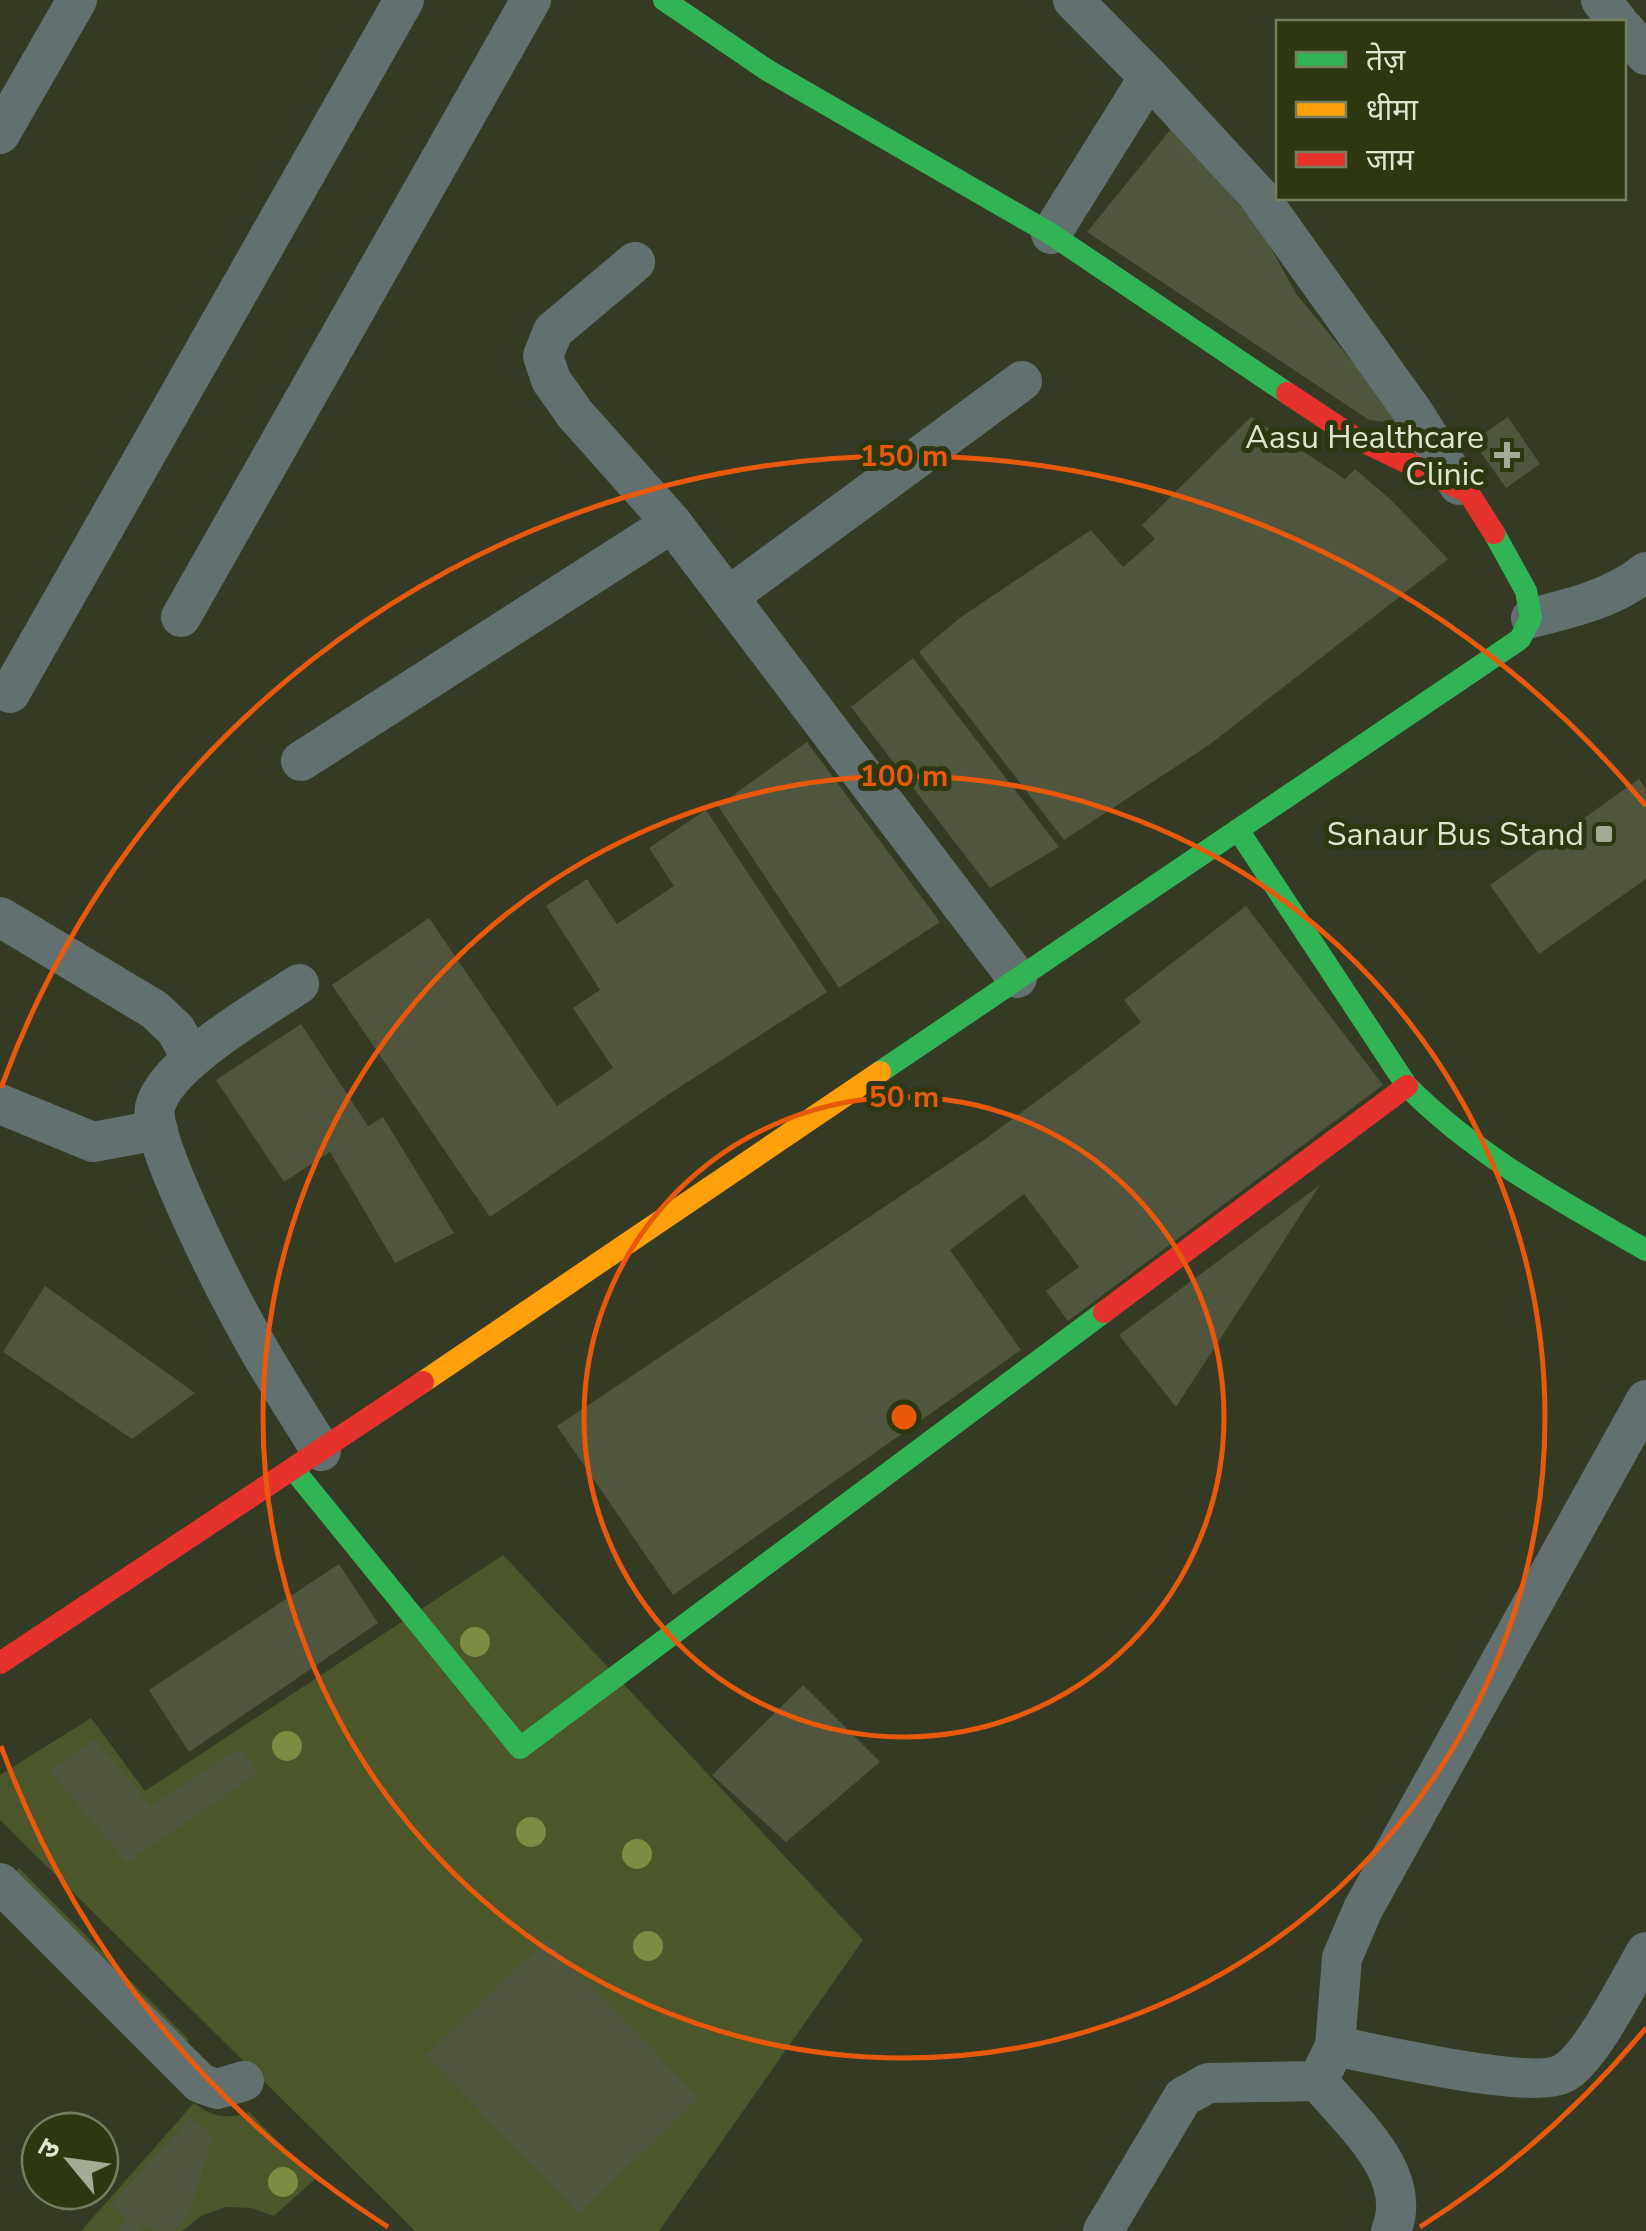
<svg xmlns="http://www.w3.org/2000/svg" width="1646" height="2231" viewBox="0 0 1646 2231" font-family="'Nunito Sans','Noto Sans Devanagari',sans-serif">
<rect width="100%" height="100%" fill="#353a24"/>
<g fill="#4b562a">
<path d="M503,1555L863,1940L659,2231H415L0,1820V1775L91,1718L145,1791Z"/>
<path d="M19,1868L189,2040L181,2048L11,1877Z"/>
<path d="M194,2103C212,2117 228,2120 249,2112L315,2179L274,2216L251,2208L226,2207L203,2215L182,2231H81Z"/>
</g>
<g fill="#50553e">
<path d="M1175,124L1214,176L1259,227L1297,295L1404,424L1369,420L1087,232Z"/>
<path d="M1251,417L1345,479L1355,469L1391,500L1448,559L1209,745L1064,840L919,652L961,617L1091,530L1123,567L1155,539L1142,525Z"/>
<path d="M1508,417L1540,464L1506,488L1473,441Z"/>
<path d="M913,658L1059,847L990,888L851,707Z"/>
<path d="M807,742L940,922L839,988L718,806Z"/>
<path d="M1639,779L1646,789V879L1539,954L1490,885Z"/>
<path d="M706,810L827,992L669,1094L490,1217L332,985L429,918L557,1106L613,1068L573,1008L600,990L546,906L587,879L617,924L674,886L649,848Z"/>
<path d="M1246,906L1383,1085L1068,1321L1046,1291L1079,1267L1024,1194L950,1250L1021,1350L673,1595L557,1426L984,1140L1069,1077L1141,1022L1124,1000Z"/>
<path d="M301,1024L368,1126L383,1117L454,1233L395,1263L330,1152L284,1182L216,1080Z"/>
<path d="M1320,1185L1176,1407L1119,1335Z"/>
<path d="M45,1286L195,1393L132,1439L3,1352Z"/>
<path d="M339,1564L378,1623L189,1752L149,1690Z"/>
<path d="M803,1685L880,1762L786,1842L712,1775Z"/>
<path d="M95,1739L151,1806L240,1748L258,1773L127,1863L50,1771Z"/>
<path d="M547,1939L699,2098L579,2214L426,2055Z"/>
<path d="M191,2117L213,2136L190,2213L174,2231H153L145,2224L140,2231H118L127,2220L111,2205Z"/>
</g>
<g fill="none" stroke-linecap="round" stroke-linejoin="round">
<g stroke="#637070" stroke-width="40">
<path d="M1073,0L1149,77"/>
<path d="M1601,0L1618,22"/>
<path d="M1624,29L1646,55"/>
<path d="M0,134L77,0"/>
<path d="M1051,234L1149,77L1257,194L1413,412L1459,485"/>
<path d="M635,262L553,331L543,356L551,380L575,414L672,523L1017,978"/>
<path d="M728,597L1022,381"/>
<path d="M181,617L531,0"/>
<path d="M1531,618C1572,608 1614,598 1646,572"/>
<path d="M10,693L404,0"/>
<path d="M301,761L672,523"/>
<path d="M0,917L155,1010L176,1030L191,1057"/>
<path d="M299,984C262,1009 166,1063 155,1107C147,1138 230,1298 249,1332C271,1373 297,1411 321,1451"/>
<path d="M0,1104L93,1142L158,1130"/>
<path d="M0,1883L200,2083L217,2089L244,2081"/>
<path d="M1335,2046C1377,2054 1533,2091 1564,2073C1591,2058 1629,1981 1646,1952"/>
<path d="M1318,2081C1351,2122 1415,2174 1391,2231"/>
<path d="M1103,2231L1183,2097L1208,2083L1318,2081L1335,2046L1342,1958L1363,1909L1646,1400"/>
</g>
<g stroke="#30b455" stroke-width="22">
<path d="M664,0L767,70L1051,234L1287,393"/>
<path d="M1238,830L1407,1086C1476,1156 1561,1201 1646,1250"/>
<path d="M880,1072L1520,639L1531,618L1526,591L1494,533"/>
<path d="M294,1470L520,1748L1104,1312"/>
</g>
<path stroke="#ff9f0a" stroke-width="22" d="M423,1382L880,1072"/>
<g stroke="#e5322d" stroke-width="22">
<path d="M1287,393L1352,436L1468,492L1494,533"/>
<path d="M1104,1312L1407,1086"/>
<path d="M0,1663L423,1382"/>
</g>
</g>
<g fill="#7b8d43">
<circle cx="475" cy="1642" r="15"/>
<circle cx="287" cy="1746" r="15"/>
<circle cx="531" cy="1832" r="15"/>
<circle cx="637" cy="1854" r="15"/>
<circle cx="648" cy="1946" r="15"/>
<circle cx="283" cy="2182" r="15"/>
</g>
<g fill="none" stroke="#e8590c" stroke-width="5">
<circle cx="904" cy="1417" r="320"/>
<circle cx="904" cy="1417" r="641"/>
<path d="M1646 2028A961 961 0 0 1 1420 2227M388 2227A961 961 0 0 1 1 1746M1 1088A961 961 0 0 1 1646 806"/>
</g>
<g fill="#a4aa94" stroke="#2e3810" stroke-width="4">
<path d="M1502 440h10v10h10v10h-10v10h-10v-10h-10v-10h10z"/>
<rect x="1594" y="824" width="20" height="20" rx="5"/>
</g>
<g text-anchor="middle" dominant-baseline="central" stroke-width="10" stroke-linejoin="round" paint-order="stroke">
<g font-size="32" fill="#dfe6d0" stroke="#2e3810" text-anchor="end">
<text x="1484" y="437">Aasu Healthcare<tspan x="1484" dy="37">Clinic</tspan></text>
<text x="1584" y="834">Sanaur Bus Stand</text>
</g>
</g>
<circle cx="904" cy="1417" r="15" fill="#e8590c" stroke="#2e3810" stroke-width="5"/>
<g font-size="30" text-anchor="middle" font-weight="bold" fill="#e8590c" stroke="#2e3810" stroke-width="10" stroke-linejoin="round" paint-order="stroke">
<text x="904" y="466">150 m</text>
<text x="904" y="786">100 m</text>
<text x="904" y="1107">50 m</text>
</g>
<rect x="1276" y="20" width="350" height="180" fill="#2e3810" stroke="#757e5d" stroke-width="2.5"/>
<rect x="1296" y="52" width="50" height="15" fill="#30b455" stroke="#757e5d" stroke-width="2.5"/>
<text x="1366" y="70" font-size="30" fill="#dfe6d0">तेज़</text>
<rect x="1296" y="102" width="50" height="15" fill="#ff9f0a" stroke="#757e5d" stroke-width="2.5"/>
<text x="1366" y="120" font-size="30" fill="#dfe6d0">धीमा</text>
<rect x="1296" y="152" width="50" height="15" fill="#e5322d" stroke="#757e5d" stroke-width="2.5"/>
<text x="1366" y="170" font-size="30" fill="#dfe6d0">जाम</text>
<g transform="translate(70 2161) rotate(299)"><circle r="48" fill="#2e3810" stroke="#757e5d" stroke-width="2.5"/>
<path d="M0-8L18 38L0 25L-18 38Z" fill="#a4aa94"/>
<text y="-15" font-size="28" font-weight="bold" text-anchor="middle" fill="#dfe6d0">उ</text>
</g>
</svg>
